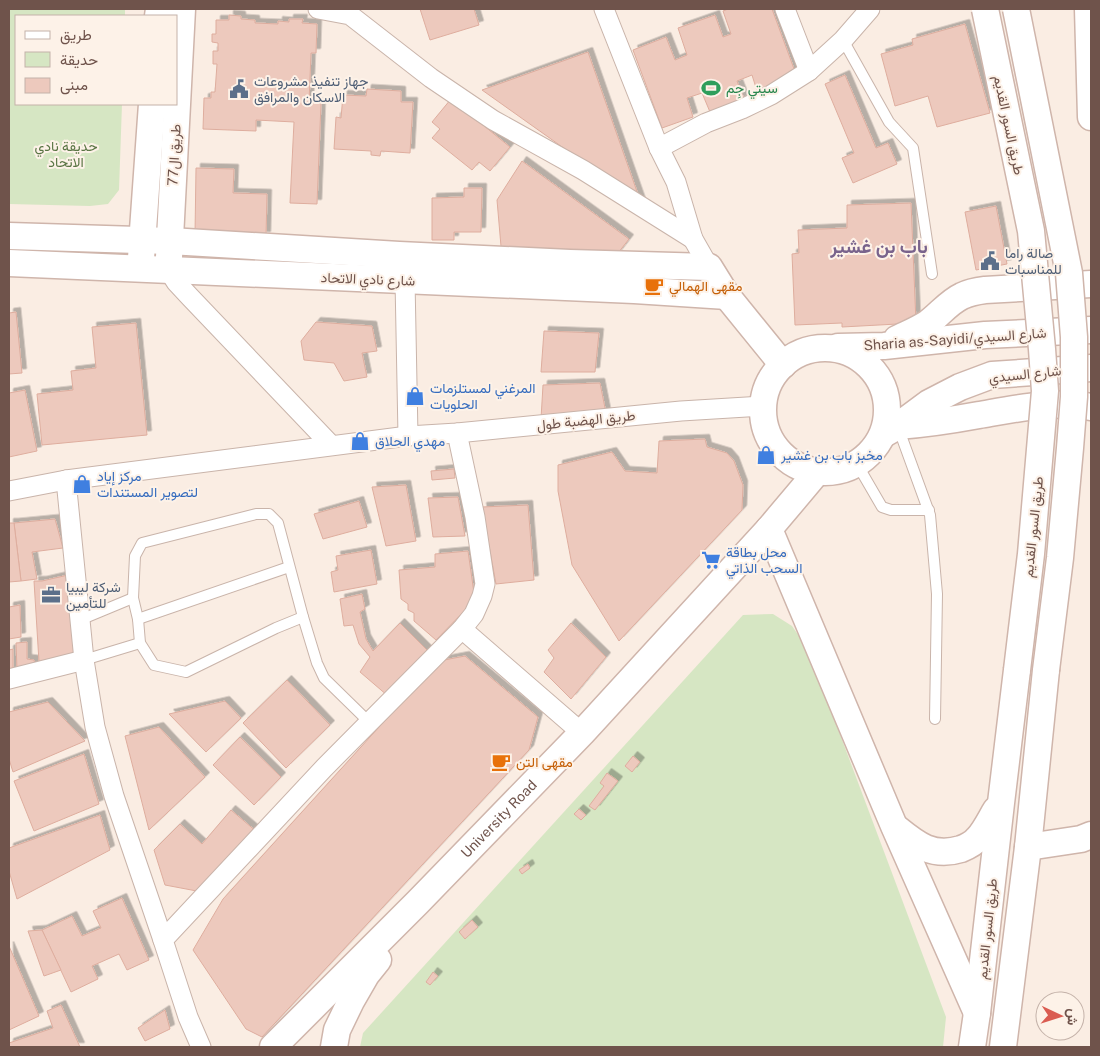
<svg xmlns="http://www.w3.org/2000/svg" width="1100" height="1056" viewBox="0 0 1100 1056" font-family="'Public Sans',Vazirmatn,sans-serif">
<defs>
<filter id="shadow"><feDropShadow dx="4.5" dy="-4.5" stdDeviation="0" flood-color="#0004"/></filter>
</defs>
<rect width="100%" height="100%" fill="#faede3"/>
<g fill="#d6e6c3">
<path d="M9,9H125V16H16V104H122L119,190L108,204L90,206L9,204Z"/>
<path d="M773,614L792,626L808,649L946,1017L943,1047H360L363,1033L743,615Z"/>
</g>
<g fill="#edc9bd" stroke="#dead9e" filter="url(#shadow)">
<path d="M420,9H474L479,25L430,40Z"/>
<path d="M728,9H772L797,77L757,91L752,75L737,81L744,99L710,112L702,93L687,98L693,117L662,128L633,50L666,37L675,60L687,55L678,28L715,15L723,37L731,34L723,11Z"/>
<path d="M229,15L241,16V19L255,20V23L278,24V21L289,22V19H303L302,23L317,24L316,53H311L309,103H321L317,204L290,203L294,122L256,120V131L203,129L204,98H211V92H215L217,64H213V51H218V43L212,42V34H216V20H229Z"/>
<path d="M965,24L990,113L937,127L928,96L895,106L881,54L913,45L912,39Z"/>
<path d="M588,52L641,203L482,90Z"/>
<path d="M845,75L876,148L888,143L897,164L853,183L842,158L854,153L825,84Z"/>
<path d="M367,89L401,91V102H413L410,153L381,151L380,156L371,155V151L334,149L336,117L341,118L343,95L366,96Z"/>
<path d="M451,99L510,147L490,171L479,162L472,170L432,138L440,129L432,122Z"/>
<path d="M522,161L629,239L611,262L502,258L497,200Z"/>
<path d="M196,168L234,169L233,193L267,194L266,236L195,234Z"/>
<path d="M464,188H482L481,232H454V240H432V198L464,197Z"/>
<path d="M911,203L916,323L842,327V323L795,325L792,254L799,253L798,230L847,228V205Z"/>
<path d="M996,206L1007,264L976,270L965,212Z"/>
<path d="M16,312L22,373L9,374V313Z"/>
<path d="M316,322L372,326L377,351L362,353L367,377L344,381L334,363L304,360L301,341Z"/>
<path d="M136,323L147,435L42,445L37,394L73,390L71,371L96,368L92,327Z"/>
<path d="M544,331L599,333L595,372H541Z"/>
<path d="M600,383L606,413L541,419L543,385Z"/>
<path d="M25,390L37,451L9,457V393Z"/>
<path d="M705,439L707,447L727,453L734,461L743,485L742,510L619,641L572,565L558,491V465L612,452L625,471L657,473L659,441Z"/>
<path d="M454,469L455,478L432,480L431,471Z"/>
<path d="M406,485L416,541L386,546L372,487Z"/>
<path d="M458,497L465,536L433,537L428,498Z"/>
<path d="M359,501L367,527L323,539L314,514Z"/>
<path d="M528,505L534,580L496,584L482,507Z"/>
<path d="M55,519L63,548L32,552L37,579L21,581L14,523Z"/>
<path d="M9,523H14L21,581L9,582Z"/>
<path d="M371,550L377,584L334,592L331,572L338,570L336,556Z"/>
<path d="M468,551L475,600L436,640L414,621V613L408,610V604L401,599L399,570L435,567V554Z"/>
<path d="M68,575L79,656L39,662L34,581H42Z"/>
<path d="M362,594L365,609L360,612L366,639L373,651L400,623L430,653L388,696L360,672L370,657L359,644L353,625L344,626L340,599Z"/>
<path d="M20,605L21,637L9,639V607Z"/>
<path d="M571,623L606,657L571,699L544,672L554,658L548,650Z"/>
<path d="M27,642V659L34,660L36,668L17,670L16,643Z"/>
<path d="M13,649V671L9,672V650Z"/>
<path d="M465,656L538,717L529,750L262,1037L246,1029L193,950L223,899L439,661Z"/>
<path d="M287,680L330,725L286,768L243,723Z"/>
<path d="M225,701L241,718L206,752L169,714Z"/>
<path d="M48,702L85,741L13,772L9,759V712Z"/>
<path d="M159,727L205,777L149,830L125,736Z"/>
<path d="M240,737L281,777L254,805L213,765Z"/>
<path d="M84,754L99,804L34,831L14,781Z"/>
<path d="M633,756L640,762L632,772L625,766Z"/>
<path d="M607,773L618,781L595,810L589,806L604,786L600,783Z"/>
<path d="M579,809L586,815L581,820L574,814Z"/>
<path d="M231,810L257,832L202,892L165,885L154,850L180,824L202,844Z"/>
<path d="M100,815L110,850L17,899L9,871V848Z"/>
<path d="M528,864L530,868L522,874L519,870Z"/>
<path d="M122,898L149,960L127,970L119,954L92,966L98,979L71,992L42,930L72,916L82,936L101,928L93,911Z"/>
<path d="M472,920L478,927L465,939L459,932Z"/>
<path d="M42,930L61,970L44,976L28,931Z"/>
<path d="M9,946L39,1016L9,1030Z"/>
<path d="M433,972L438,976L430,985L426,982Z"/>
<path d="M61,1005L80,1047H9V1043L53,1028L47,1011Z"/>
<path d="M165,1010L170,1029L145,1041L138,1028Z"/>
</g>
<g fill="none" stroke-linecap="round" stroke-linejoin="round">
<g stroke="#c9b4aa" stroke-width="12">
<g id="lane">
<path d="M843,40L889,122L913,148L932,274"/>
<path d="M898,427L930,515L937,594L935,719"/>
<path d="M857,464L882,507L891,510H929"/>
<path d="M256,514H269L278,523L303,617L276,628L186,672L154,665L140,643L138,619L133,598L135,556L142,543Z"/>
<path d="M303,617L317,663L324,678L370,723"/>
<path d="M138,619L289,567"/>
<path d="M80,620L133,598"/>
<path d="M84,660L140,643"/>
</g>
</g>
<g stroke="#c9b4aa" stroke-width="21">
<g id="street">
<path d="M318,9L350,15L431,78L493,120L583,170L693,239"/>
<path d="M604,9L659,148L676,182L693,239L709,267"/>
<path d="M785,9L809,71"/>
<path d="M659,148L706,123L742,109L771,95L809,71L843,40L870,9"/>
<path d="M169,271L176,282L189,296L331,445"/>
<path d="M405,280L408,436"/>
<path d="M66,480L84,660L95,727L114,796L163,940"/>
<path d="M9,491L66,480L408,436L457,433L681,411L763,406"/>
<path d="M462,629L582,733"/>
<path d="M9,679L84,660"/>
<path d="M201,1047L188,1017L163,940L324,768L462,629L474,614L482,596L485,584L475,517L457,433"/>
</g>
</g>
<g stroke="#cfb5ab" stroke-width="29">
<g id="secondary">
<path d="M1088,9L1091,117"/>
<path d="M158,16L159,9"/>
<path d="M9,236L170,241L399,255L570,263L709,267L727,296L783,365"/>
<path d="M169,257L182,9"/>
<path d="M141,258L152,104"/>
<path d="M9,263L634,290L727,296"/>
<path d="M897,339C907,334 919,329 928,323C940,314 949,302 962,296C970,292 977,291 985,290L1091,284"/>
<path d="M838,347L884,346L985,335L1091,330"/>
<circle cx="825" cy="410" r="62"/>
<path d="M898,426C926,424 952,420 979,415C1014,409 1056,400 1091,407"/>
<path d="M884,434L898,426L929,403L960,387L992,375L1091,368"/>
<path d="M769,529L894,826L977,1013"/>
<path d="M895,827C916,844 932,858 961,849C966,847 973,844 977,839C984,833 991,818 996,810"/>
<path d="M1028,847L1081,839L1091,835"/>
<path id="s1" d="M273,1047L418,902L582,733L769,529L817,472"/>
<path d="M334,1047L337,1030L351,1001L366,975L378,960"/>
<path d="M972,1047L977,1013L1001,803L1017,670"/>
<path d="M1003,1047L1028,847L1046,670"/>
</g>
</g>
<use href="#lane" stroke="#fff" stroke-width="10"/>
<use href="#street" stroke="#fff" stroke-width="19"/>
<use href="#secondary" stroke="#fff" stroke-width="26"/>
<g stroke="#cfb5ab" stroke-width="29" stroke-linecap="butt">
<g id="secondary-bridge">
<path d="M985,9L1031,231L1042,349L1045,391L1031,554L1017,670"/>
<path d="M1016,9L1069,273L1074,337V397L1070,448L1060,558L1046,670"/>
</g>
</g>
<use href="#secondary-bridge" stroke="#fff" stroke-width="26"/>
</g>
<defs>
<g id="stadium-bare" transform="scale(1.5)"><path d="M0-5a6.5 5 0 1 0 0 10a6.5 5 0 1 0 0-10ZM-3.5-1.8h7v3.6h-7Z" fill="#2e9e5b" stroke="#fdf2e8" stroke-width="2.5" paint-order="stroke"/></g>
<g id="civic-bare" transform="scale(1.5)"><path d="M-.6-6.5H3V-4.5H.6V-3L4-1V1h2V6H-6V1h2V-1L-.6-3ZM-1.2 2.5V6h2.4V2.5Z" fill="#5c6f8a" stroke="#fdf2e8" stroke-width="2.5" paint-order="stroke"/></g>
<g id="cafe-bare" transform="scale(1.5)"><path d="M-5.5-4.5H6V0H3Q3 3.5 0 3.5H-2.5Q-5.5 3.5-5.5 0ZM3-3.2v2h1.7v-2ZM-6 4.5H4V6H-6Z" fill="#e8710a" stroke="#fdf2e8" stroke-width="2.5" paint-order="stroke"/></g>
<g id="shop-bare" transform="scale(1.5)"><path d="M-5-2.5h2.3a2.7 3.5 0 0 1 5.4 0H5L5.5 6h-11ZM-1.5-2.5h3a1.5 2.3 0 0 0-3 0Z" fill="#3f7fe0" stroke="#fdf2e8" stroke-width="2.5" paint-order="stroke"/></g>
<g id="supermarket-bare" transform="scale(1.5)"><path d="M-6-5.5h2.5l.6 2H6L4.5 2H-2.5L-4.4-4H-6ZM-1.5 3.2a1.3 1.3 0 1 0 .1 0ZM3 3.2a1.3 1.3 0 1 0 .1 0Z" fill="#3f7fe0" stroke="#fdf2e8" stroke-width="2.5" paint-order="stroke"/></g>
<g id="office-bare" transform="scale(1.5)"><path d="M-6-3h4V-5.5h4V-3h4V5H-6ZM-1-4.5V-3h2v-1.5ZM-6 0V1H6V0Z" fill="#5c6f8a" stroke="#fdf2e8" stroke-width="2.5" paint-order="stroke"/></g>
</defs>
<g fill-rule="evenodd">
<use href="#stadium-bare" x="711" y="88"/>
<use href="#civic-bare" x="239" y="89"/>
<use href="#civic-bare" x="990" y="261"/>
<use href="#cafe-bare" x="654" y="286"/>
<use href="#shop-bare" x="415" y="396"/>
<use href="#shop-bare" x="360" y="441"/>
<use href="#shop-bare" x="766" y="455"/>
<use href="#shop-bare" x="82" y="484"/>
<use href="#supermarket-bare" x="711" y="560"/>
<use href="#office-bare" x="51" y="595"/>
<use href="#cafe-bare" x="501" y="762"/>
</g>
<g text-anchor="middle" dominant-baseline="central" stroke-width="4" stroke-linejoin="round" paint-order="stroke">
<g font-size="14" fill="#4e5e75" stroke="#fdf2e8" text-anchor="start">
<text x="254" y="81">جهاز تنفيذ مشروعات<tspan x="254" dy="16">الاسكان والمرافق</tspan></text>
<text x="1005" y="253">صالة راما<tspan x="1005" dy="16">للمناسبات</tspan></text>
<text x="66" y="587">شركة ليبيا<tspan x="66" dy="16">للتأمين</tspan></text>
</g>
<g font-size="14" fill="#27864d" stroke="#fdf2e8" text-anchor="start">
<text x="726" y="88">سيتي جِم</text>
</g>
<g font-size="14" fill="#6f534b" stroke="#fdf2e8">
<text transform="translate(1009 125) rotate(78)">طريق السور القديم</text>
<text transform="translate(174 155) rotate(-87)">طريق ال77</text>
<text transform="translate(368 279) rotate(2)">شارع نادي الاتحاد</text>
<text transform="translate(955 339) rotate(-4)">Sharia as-Sayidi/شارع السيدي</text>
<text transform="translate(1025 374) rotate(-6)">شارع السيدي</text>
<text transform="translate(586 420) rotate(-6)">طريق الهضبة طول</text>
<text transform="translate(1033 527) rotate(-84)">طريق السور القديم</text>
<text stroke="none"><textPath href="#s1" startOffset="321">University Road</textPath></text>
<text transform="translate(987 929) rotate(-84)">طريق السور القديم</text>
</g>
<g font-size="14" fill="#5a7544" stroke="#fdf2e8">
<text x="66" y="146">حديقة نادي<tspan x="66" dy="16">الاتحاد</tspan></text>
</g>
<g font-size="14" fill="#c56008" stroke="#fdf2e8" text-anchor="start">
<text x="669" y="286">مقهى الهمالي</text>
<text x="516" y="762">مقهى التن</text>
</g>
<g font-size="14" fill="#366cbe" stroke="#fdf2e8" text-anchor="start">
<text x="430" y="388">المرغني لمستلزمات<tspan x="430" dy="16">الحلويات</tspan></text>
<text x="375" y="441">مهدي الحلاق</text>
<text x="781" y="455">مخبز باب بن غشير</text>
<text x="97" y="476">مركز إياد<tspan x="97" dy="16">لتصوير المستندات</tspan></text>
<text x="726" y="552">محل بطاقة<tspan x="726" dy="16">السحب الذاتي</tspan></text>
</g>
<g font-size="19" font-weight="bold" fill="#79638c" stroke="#fdf2e8">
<text x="879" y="246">باب بن غشير</text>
</g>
</g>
<rect width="1100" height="1056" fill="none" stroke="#6f534b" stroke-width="20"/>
<rect x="15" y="15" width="162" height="90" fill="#fdf2e8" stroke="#c4b2a9"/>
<rect x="25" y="31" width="25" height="8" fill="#ffffff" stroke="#c4b2a9"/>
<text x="60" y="40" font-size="15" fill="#6f534b">طريق</text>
<rect x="25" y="52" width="25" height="15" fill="#d6e6c3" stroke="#c4b2a9"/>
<text x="60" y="65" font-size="15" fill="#6f534b">حديقة</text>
<rect x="25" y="78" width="25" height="15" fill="#edc9bd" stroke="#c4b2a9"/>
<text x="60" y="90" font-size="15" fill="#6f534b">مبنى</text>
<g transform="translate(1060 1016) rotate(94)"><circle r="24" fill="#fdf2e8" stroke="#c4b2a9"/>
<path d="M0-4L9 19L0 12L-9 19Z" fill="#da5c51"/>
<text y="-8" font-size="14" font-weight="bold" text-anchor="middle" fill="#6f534b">ش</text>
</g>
</svg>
